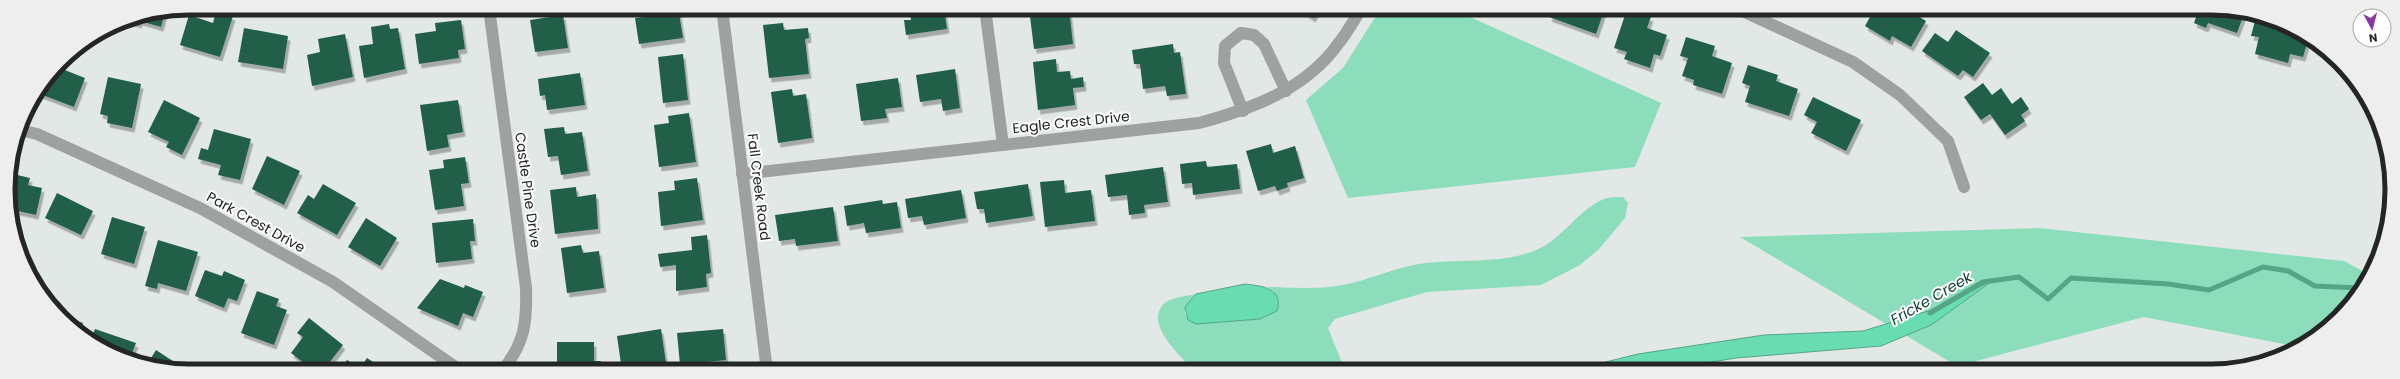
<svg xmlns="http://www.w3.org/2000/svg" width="2400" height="379" viewBox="0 0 2400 379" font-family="Poppins,sans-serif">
<defs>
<filter id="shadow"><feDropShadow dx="2.5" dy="4.5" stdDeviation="0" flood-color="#0004"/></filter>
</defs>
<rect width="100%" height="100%" fill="#e1e8e5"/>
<g fill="#8cddbc">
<path d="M1381,8H1450L1661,103L1635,167L1348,198L1306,100L1343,68Z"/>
<path d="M1623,197L1628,203L1625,218L1599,249L1580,265L1541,285L1427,292L1335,319L1328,328L1342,363L1341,371H1194C1181,356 1141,322 1166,302C1174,297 1187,296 1196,294L1185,307V314L1196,324L1260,319L1274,291L1267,287C1295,288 1325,290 1352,283C1375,277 1396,268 1419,264C1458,258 1496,265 1534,251C1562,241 1579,207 1607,198C1612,197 1618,197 1623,197Z"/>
<path d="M2039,228L2344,261L2370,275L2339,318L2299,347L2144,317L1957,366L1740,237Z"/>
</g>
<g fill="#69dcb1" stroke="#54a587">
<path d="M1995,279L1931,325L1881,346L1736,358L1656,371H1569L1638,354L1764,335L1863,331L1938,308Z"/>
<path d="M1245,284C1262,286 1284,288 1277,311L1260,319L1196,324L1188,320L1185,307L1196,294Z"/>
</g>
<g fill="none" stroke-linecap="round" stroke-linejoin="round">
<path stroke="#54a587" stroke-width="5" d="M1930,313L1983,282L2019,277L2048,299L2071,278L2168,284L2209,290L2263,267L2288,271L2315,286L2360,288"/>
</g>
<g fill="#215f49" filter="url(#shadow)">
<path d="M643,8H681L682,12L679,13L683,38L639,44L635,18L644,17Z"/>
<path d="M769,8H797V9L770,12Z"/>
<path d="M917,8H944L947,29L906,35L904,20H911L910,11Z"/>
<path d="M1029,8H1069L1073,44L1034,49Z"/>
<path d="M1298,8H1319L1313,18Z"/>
<path d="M1553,8H1605L1596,34L1549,17Z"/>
<path d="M1875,8H1905L1926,21L1911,47L1892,36L1890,41L1865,26Z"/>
<path d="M2199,8H2223L2244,14L2237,33L2208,23L2206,28L2194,23Z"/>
<path d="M1627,9L1651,17L1647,28L1667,35L1660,56L1654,54L1650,68L1624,59L1627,52L1614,48Z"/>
<path d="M216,11L233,16L220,57L180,45L189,15L213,23Z"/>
<path d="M165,13L161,27L140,21L139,24L127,20Z"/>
<path d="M563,15L568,48L535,52L530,20Z"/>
<path d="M2256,17L2291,27L2308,40L2303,57L2290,54L2288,63L2255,54L2259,37L2251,36Z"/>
<path d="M461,20L465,49L458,50L459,58L419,64L415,34L436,31L435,23Z"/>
<path d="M783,23L784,30L808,28L809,38L805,39L809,74L769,78L763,25Z"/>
<path d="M389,24L390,29L398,28L405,69L364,78L359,46L373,44L371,27Z"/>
<path d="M244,28L288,36L283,69L238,62Z"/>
<path d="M1956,30L1990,53L1973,77L1963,70L1958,76L1922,51L1935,33L1948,42Z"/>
<path d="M345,34L353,77L312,86L307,55L320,52L318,39Z"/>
<path d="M1686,37L1715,46L1712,56L1732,63L1722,94L1693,85L1694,80L1682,76L1688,58L1680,56Z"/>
<path d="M1173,44L1174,53L1180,52L1186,94L1167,96L1165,86L1143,89L1140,64H1134L1132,50Z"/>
<path d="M683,54L688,100L663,103L658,57Z"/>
<path d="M1056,59L1057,72L1070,71L1071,79L1083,77L1084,87L1073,88L1075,105L1038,110L1033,62Z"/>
<path d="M1748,65L1778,75L1776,81L1798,89L1789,116L1745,102L1750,86L1742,83Z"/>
<path d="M57,67L85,78L74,107L40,94Z"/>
<path d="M955,69L960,108L943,111L941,99L920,102L916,75Z"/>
<path d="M580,73L585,105L547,110L545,95L540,96L538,79Z"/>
<path d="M108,77L141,84L132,128L107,123L108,116L100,114Z"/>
<path d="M898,78L902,107L885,109L887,118L861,121L856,84Z"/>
<path d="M1983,83L1992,95L2001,88L2012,104L2021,97L2029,109L2021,115L2025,121L2005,135L1990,114L1981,120L1964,97Z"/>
<path d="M792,89L793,96L806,94L812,138L778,143L771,92Z"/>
<path d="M1813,97L1861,120L1846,151L1811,133L1817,122L1804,115Z"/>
<path d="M164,100L200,118L182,155L166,147L169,142L148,132Z"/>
<path d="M458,100L463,132L447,135L449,147L427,151L420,105Z"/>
<path d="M689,113L696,162L659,167L654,125L669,123L668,116Z"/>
<path d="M564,127L565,134L582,132L588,171L561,175L558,156L548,157L544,129Z"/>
<path d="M214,129L251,139L240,180L218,175L221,165L198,159L201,148L208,150Z"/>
<path d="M1271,144L1273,153L1295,146L1304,178L1287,183L1288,187L1277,191L1275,186L1258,191L1246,151Z"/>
<path d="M267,156L300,171L284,205L252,189Z"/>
<path d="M465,157L469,183L461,184L464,206L435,210L429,170L444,168L443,160Z"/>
<path d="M1206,161L1207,167L1237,164L1240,189L1193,195L1192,183L1182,184L1180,164Z"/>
<path d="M1163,167L1168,202L1144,205L1145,213L1129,215L1127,195L1108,197L1105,175Z"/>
<path d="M9,173L30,178L28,185L42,188L36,215L13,210Z"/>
<path d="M697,178L703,220L661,226L658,192L675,190L674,181Z"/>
<path d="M1064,180L1065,193L1091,190L1095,221L1045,227L1040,182Z"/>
<path d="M323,184L356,203L337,235L297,213L308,195L314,199Z"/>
<path d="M1028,184L1033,216L986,223L984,209H977L974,192Z"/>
<path d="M576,187L577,197L596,194L598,229L555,234L550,190Z"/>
<path d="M961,190L966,218L924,225L922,216L908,218L905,199Z"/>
<path d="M57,193L93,211L81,235L45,218Z"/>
<path d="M882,200L883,204L897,202L901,228L866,233L864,223L847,226L844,206Z"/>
<path d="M833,207L838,241L796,246L795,239L779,241L775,215Z"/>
<path d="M112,217L145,227L134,264L101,254Z"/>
<path d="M366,218L397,238L380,266L348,247Z"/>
<path d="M473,219L475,241H470L472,259L436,263L432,223Z"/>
<path d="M707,235L711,273L706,274L707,287L676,291V265L660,267L658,254L692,250L691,237Z"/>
<path d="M158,240L198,252L186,291L158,283L157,289L145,286Z"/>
<path d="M581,245L583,253L599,251L604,288L567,293L561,248Z"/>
<path d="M205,270L222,276L224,271L245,280L237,301L228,298L224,308L195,296Z"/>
<path d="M440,279L464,288L465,285L483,292L473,317L463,313L458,326L417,308Z"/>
<path d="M257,291L279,299L276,306L287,310L274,345L241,333Z"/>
<path d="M61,315L83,323L81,330Z"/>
<path d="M309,318L343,345L323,371H314L291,353L303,337L297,333Z"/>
<path d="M95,329L136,343L130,358L109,352L91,339Z"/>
<path d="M661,329L667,370L622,371L617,336Z"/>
<path d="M723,329L726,360L680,365L677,333Z"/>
<path d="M557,342H594V361H601V371H557Z"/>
<path d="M156,350L185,369L184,371L148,363Z"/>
<path d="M367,358L387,371H339L347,360L360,368Z"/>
</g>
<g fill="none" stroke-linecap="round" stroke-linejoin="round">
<g stroke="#9ea19f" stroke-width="12">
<path d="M489,8L526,288C527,322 525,343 502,371"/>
<path d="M722,8L767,371"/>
<path d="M985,8L1003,145"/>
<path d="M1736,8L1853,62L1900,95L1948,141L1964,187"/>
<path d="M1243,111L1224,63L1225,46L1241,33L1254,35L1264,44L1286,91"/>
<path d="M20,130L37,134L200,208L333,282L461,371"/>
<path d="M742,174L1199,123C1251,109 1305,90 1338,44C1347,33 1354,20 1362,8"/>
</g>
</g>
<g text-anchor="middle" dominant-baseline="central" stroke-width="4" stroke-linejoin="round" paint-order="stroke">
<g font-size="14" fill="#232624" stroke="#fff">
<text transform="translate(1071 122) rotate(-6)">Eagle Crest Drive</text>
<text transform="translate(759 187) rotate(83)">Fall Creek Road</text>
<text transform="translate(528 190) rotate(82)">Castle Pine Drive</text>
<text transform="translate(256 222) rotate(29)">Park Crest Drive</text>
</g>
<g font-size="15" font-style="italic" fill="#134533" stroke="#fff">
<text transform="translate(1931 298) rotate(-30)">Fricke Creek</text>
</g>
</g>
<path d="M0 0H2400V379H0ZM189 15H2211A174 174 0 0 1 2385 189V190A174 174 0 0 1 2211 364H189A174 174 0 0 1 15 190V189A174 174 0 0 1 189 15Z" fill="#edeeed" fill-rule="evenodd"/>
<path fill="none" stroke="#232624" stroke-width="5" d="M189 15H2211A174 174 0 0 1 2385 189V190A174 174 0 0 1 2211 364H189A174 174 0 0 1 15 190V189A174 174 0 0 1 189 15Z"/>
<g transform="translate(2372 28) rotate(173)"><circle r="19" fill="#ffffff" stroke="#a7a8a7"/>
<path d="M0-3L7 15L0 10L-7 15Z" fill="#8936a4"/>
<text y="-6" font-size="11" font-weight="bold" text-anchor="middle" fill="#232624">N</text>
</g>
</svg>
